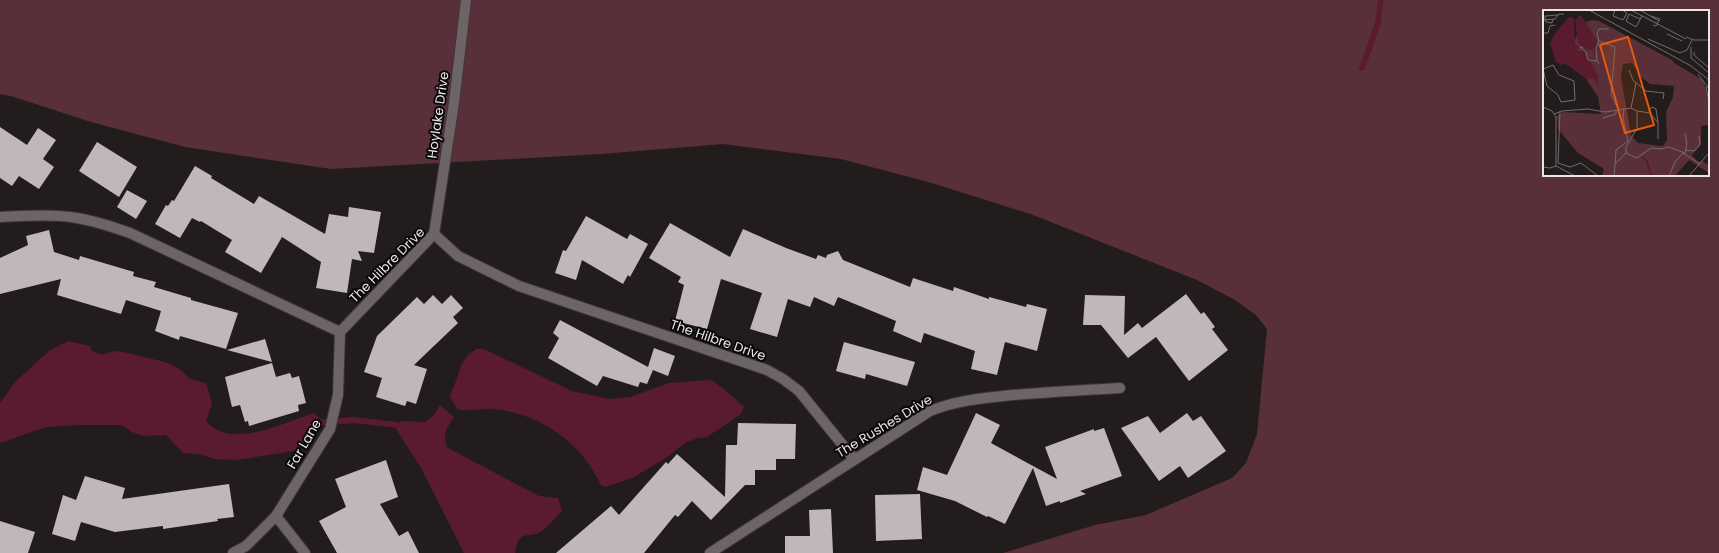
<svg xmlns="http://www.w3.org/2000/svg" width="1719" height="553" viewBox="0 0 1719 553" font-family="Poppins,sans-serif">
<rect width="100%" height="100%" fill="#221c1d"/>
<path fill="#59303a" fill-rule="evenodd" d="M0,0H1719V553H1003L1095,525L1146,515L1232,478L1246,463L1257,434L1267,329L1256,315L1235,300L1197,280L1033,215L932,183L841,159L723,144L601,154L331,169L185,147L91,122L11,96L0,94ZM1544,11H1708V175H1544Z"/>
<g fill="#5a1b2f">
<path d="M68,341L90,346L91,350C103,359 106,351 119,351L165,362L178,368L190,379L206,383L212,403L206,421C231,451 284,422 314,413L319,417L316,429L306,442L294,451L237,460L215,459L199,454L183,453L166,435L144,436L134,433L121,425H78L46,427L0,443V403L16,381L49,351Z"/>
<path d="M477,349H484L572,391L609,399L630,397L669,383L711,380L724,389L744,407L741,414L707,437L697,438L685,443L666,458L632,478L605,487L601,485C582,443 540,413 493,409C481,408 469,412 457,409L450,396C451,391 454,386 456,381C462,367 460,358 477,349Z"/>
<path d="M440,405L454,417C447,428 441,436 448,448L539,496L558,498L562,510C561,513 546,528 543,530C529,541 519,526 515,553H464L421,468L396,429L397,425L402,421L425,422L433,416Z"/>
</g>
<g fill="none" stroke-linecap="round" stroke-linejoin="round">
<g stroke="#5a1b2f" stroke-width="6">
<path d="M1362,68L1378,23L1381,0"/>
<path d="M317,423L354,420L397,425"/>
</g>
</g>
<g fill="#c0b7b9">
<path d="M0,127L27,145L38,128L56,140L43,159L54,167L39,189L19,176L12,186L0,178Z"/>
<path d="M97,142L137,167L119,197L79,171Z"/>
<path d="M195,166L212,176L211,178L254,204L259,196L325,234L329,214L348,217L349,207L381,212L374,253L358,251L362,261L352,259L347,293L316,288L321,262L282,237L261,273L225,252L232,240L201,221L200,222L192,218L180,238L155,224L166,205L168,206L172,200L174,201Z"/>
<path d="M127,190L147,201L136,219L117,207Z"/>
<path d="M586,216L627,239L630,234L648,244L630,277L628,275L623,284L582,260L576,280L555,273L563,250L566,251Z"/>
<path d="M670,223L730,257L743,229L786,248L816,259L818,255L826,258L827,255L838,251L843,260L910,287L913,278L953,291L954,287L989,299V297L1026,307L1027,304L1047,309L1037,351L1005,342L997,375L971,369L975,351L924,333L921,343L893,331L896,321L838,297L834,306L814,297L810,307L788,299L777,337L750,329L762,293L721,279L707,329L675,321L684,285L678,282L681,277L649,258Z"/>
<path d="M49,230L54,252L79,260L80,256L134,272L133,276L156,282L154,287L191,298V300L238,313L226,349L180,336L179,340L155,331L161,311L126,300L121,314L57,295L61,279L0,294V258L28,245L26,236Z"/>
<path d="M1186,294L1201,314L1204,312L1215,327L1212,329L1228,350L1189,381L1156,337L1128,358L1101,325H1083L1085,295L1125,296L1124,335L1138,323L1142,328Z"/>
<path d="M433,295L442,304L451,295L463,308L453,317L458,323L414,365L427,369L416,404L407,401L405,406L376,397L382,378L364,372L377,336L417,297L424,304Z"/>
<path d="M560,320L648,367L654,348L675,356L668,376L653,370L647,384L640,382L638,387L603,376L597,386L548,358L559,338L553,333Z"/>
<path d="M265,339L272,362L227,350Z"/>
<path d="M844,342L915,362L907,386L866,374L865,379L836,371Z"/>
<path d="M272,363L276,377L290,373L292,378L299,376L306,403L298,405L299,411L249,426L248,421L245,422L240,405L232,407L225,377Z"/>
<path d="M976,413L1000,425L991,443L1057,479L1045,447L1094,429V431L1104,428L1122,476L1080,491L1086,494L1060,503V501L1046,506L1033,468L1005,524L988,516L987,517L955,501L917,490L923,467L947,475Z"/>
<path d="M1187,413L1193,421L1201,416L1226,451L1188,478L1180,466L1159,481L1121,428L1148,416L1160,433Z"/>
<path d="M738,423L796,424L795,459H776V470H755V485H745L711,520L692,501L678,517L675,515L644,553H556L611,506L619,515L666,462L668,464L677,454L725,497L726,445H737Z"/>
<path d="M386,460L398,497L380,504L399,536L408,531L419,553H337L319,521L346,507L335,479Z"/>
<path d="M85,476L125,488L122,499L229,484L234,517L217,519L218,521L163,529V526L115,532L81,522L75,541L52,534L63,495L76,500Z"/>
<path d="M920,494L922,539L876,541L875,495Z"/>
<path d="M831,509L833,553H785V536H810L809,510Z"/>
<path d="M0,521L35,532L28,553H0Z"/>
</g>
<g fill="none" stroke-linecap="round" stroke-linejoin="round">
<g stroke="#3c3738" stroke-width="12">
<g id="minor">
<path d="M0,217C25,216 52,214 77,218C95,221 113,227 130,233L340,332L434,234"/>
<path d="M434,234L458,256L519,286L767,370L783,379L799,391L854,459"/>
<path d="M434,234L454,103L466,0"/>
<path d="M276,516L305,553"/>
<path d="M233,553L246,546L276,516L330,429L338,395L340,332"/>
<path d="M710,553L930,411C957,400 984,398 1013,395C1049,392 1084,390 1120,388"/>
</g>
</g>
<use href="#minor" stroke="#6c6466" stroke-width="10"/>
</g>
<g text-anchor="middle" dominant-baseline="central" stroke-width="4" stroke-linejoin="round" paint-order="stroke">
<g font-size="13" fill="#e9e5e6" stroke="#090707">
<text transform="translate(438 115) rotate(-82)">Hoylake Drive</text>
<text transform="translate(387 265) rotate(-45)">The Hilbre Drive</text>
<text transform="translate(718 340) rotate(19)">The Hilbre Drive</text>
<text transform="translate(884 426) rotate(-31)">The Rushes Drive</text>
<text transform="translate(304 444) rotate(-60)">Far Lane</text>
</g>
</g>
<g transform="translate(1543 10)">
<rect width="166" height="166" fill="#221c1d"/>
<path d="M49,10L56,11L129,50L131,53L160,70L166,90V115L158,116V135L149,145L155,152L159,151L166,155V163L146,150L132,166H59L61,159L35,143L15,119L14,106L20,102L58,104L55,87L38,61L30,36L35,21L43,12ZM89,53L98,67L107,74L131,76L130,87L123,102L124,130L120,136L95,133L88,125L78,67L80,54Z" fill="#59303a" fill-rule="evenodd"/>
<path d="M38,5L54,31L51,48V39L43,40L35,33L32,10ZM26,7L31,8L32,34L36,37L34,40L36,42L41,40L48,52L55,66L56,77L50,68L45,70L21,53L19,55L13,52L7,33L13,22Z" fill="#5a1b2f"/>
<path fill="none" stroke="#5a1b2f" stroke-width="2" d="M99,147L104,151L108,166"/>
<path fill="none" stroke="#726c6d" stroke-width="1" d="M46,0L148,56L166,70M72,0L70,6L80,10L84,3L79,0M88,0L143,29M97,0L116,11M108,6L117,9L113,16L110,15M2,9V6L15,5M2,9L3,12L9,13L10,9M97,9L86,4L83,11L93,17L99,6M0,10L12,9L16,4H21M65,19H56L54,24L56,31L72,37L68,84L75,99M0,23H5L7,16L12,15M124,24L139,31M143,27L151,30H166M105,29L137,43L144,40L149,30M148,37V48L166,63M40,38L39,37H37L43,42L45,50L54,51L56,54M151,42V45L165,57M54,51L53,38L56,31M0,59L10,55L16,65L31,71L32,90L18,92L15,85L4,76L0,59M86,60L90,70L103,81L121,83L120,89M155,64L166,79M0,69V87M163,77L166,91M0,97L9,101L13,107V156L32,166M88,98L94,101V121M88,98L93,73M17,101L15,153L27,157L38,153L55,166M94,101L107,103L115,113V129M105,101L109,97L113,99L115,113M11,104L19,101L45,99L62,102L88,98M60,108L73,104V100M143,140L151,141L157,134L156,126M83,143V137L93,120M72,154L73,140L85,131L80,108L81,98M0,157L7,158L13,156M71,166L72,154L83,143L94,148L108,138L118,139L126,137L142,143L144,134L142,123M126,166L132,152L140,143L157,154M146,166L166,143"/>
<path fill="#e8590c" fill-opacity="0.15" stroke="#e8590c" stroke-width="2" d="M85,27L111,115L82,123L57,35Z"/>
<rect width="166" height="166" fill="none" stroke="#e9e5e6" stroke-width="2"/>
</g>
</svg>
